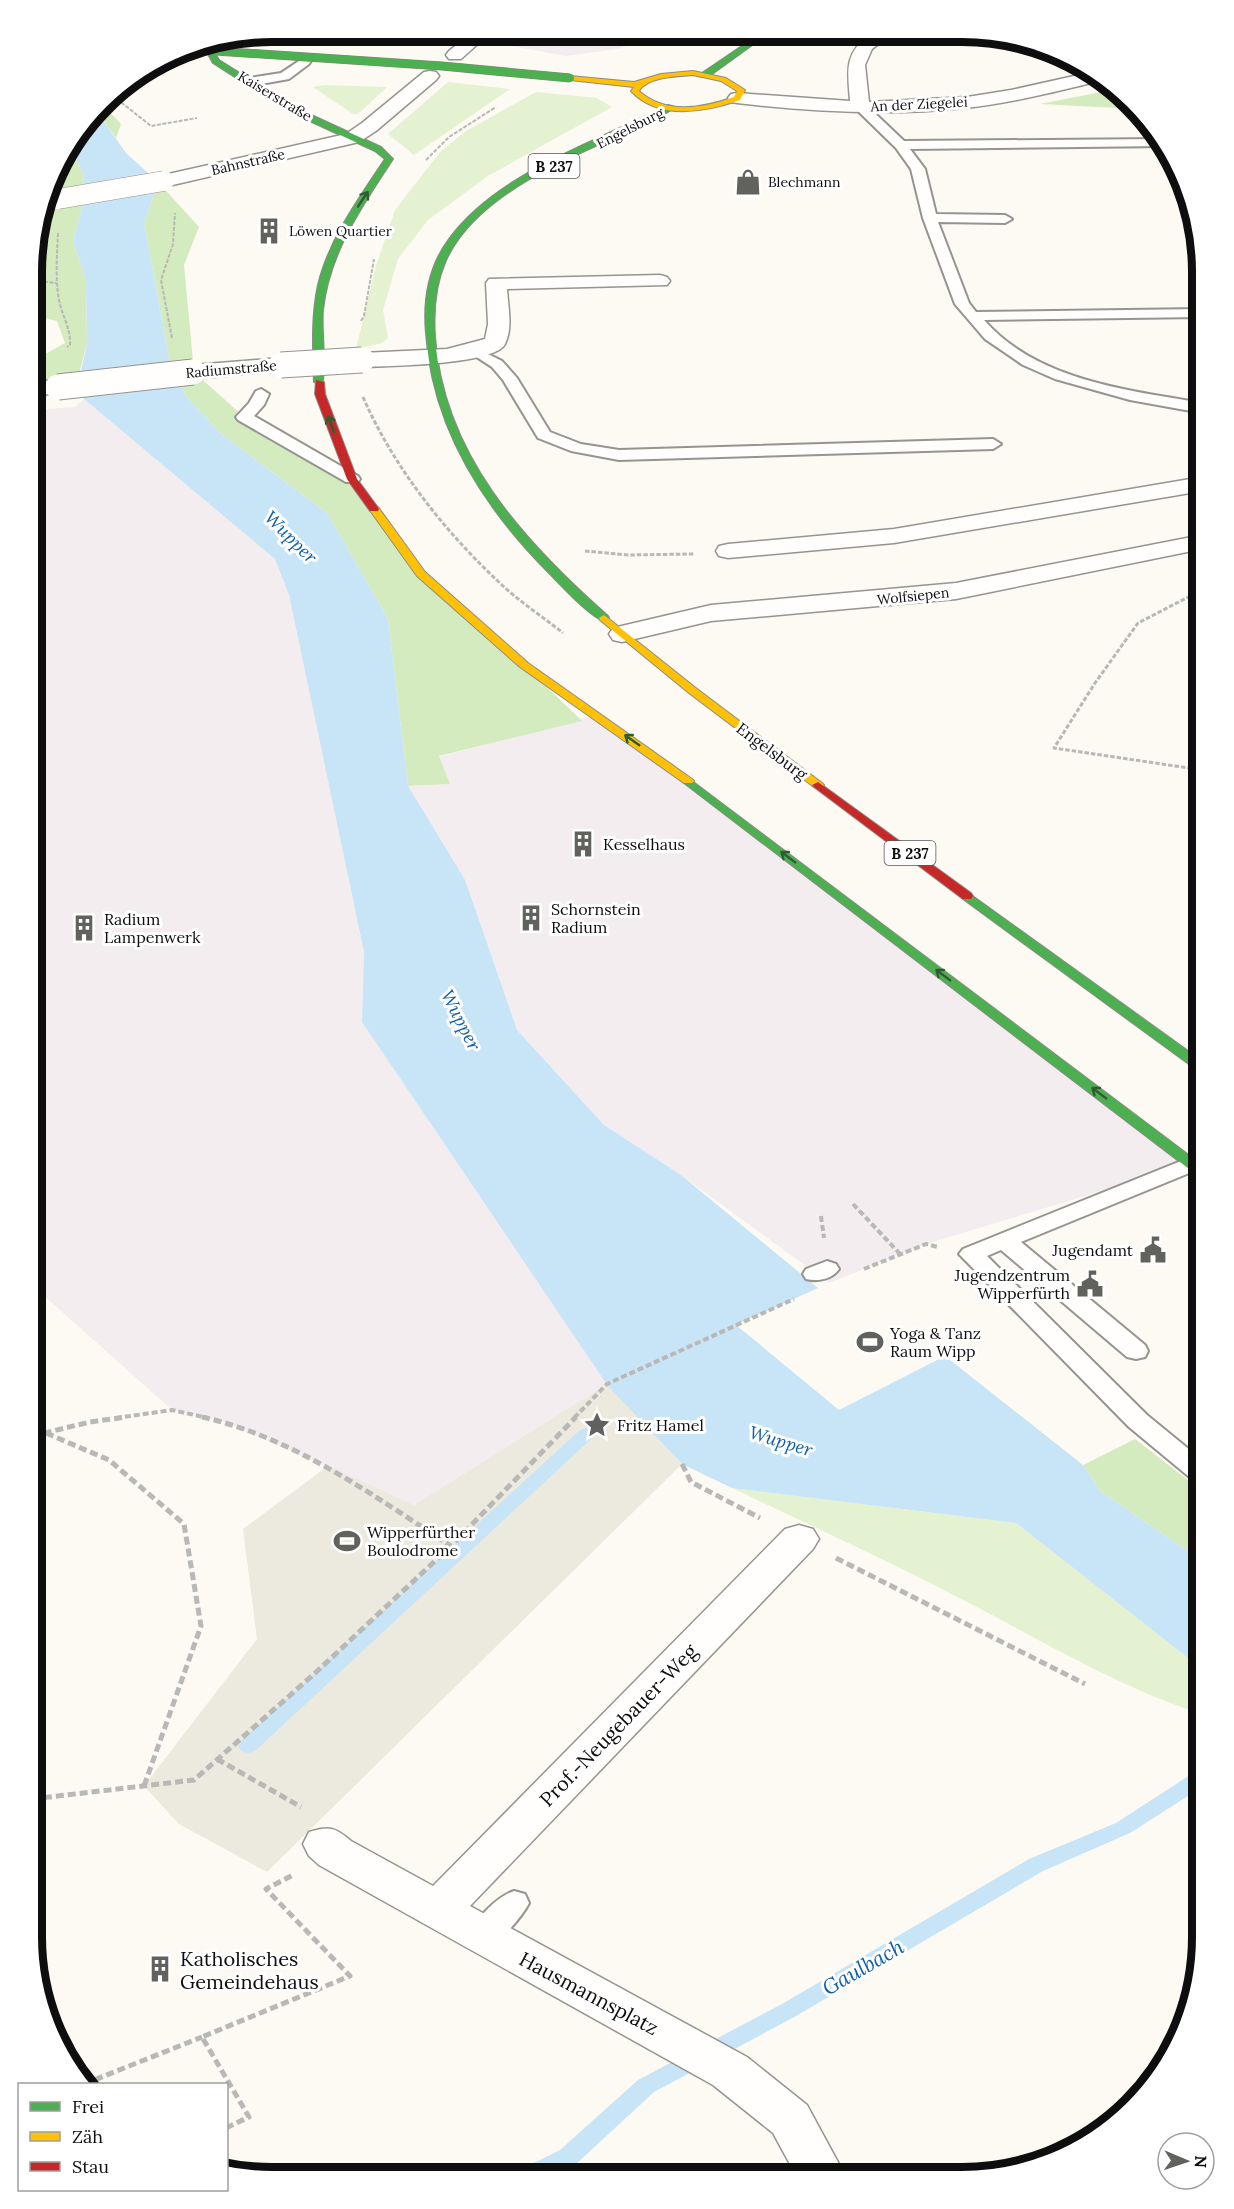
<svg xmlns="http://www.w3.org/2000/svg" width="1234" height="2209" viewBox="0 0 1234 2209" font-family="Lora,serif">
<rect width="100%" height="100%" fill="#fcfaf2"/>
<g fill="#f3edef">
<path d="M496,33L665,34L617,49L566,56L485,41Z"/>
<path d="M84,399L275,559L289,595L364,952L362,1022L607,1384L414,1505L225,1422L172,1410L32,1285L33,410L75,407Z"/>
<path d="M597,715L1191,1164L926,1244L829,1283L681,1175L604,1125L517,1030L462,882L408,786L450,784L439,757Z"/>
</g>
<g fill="#e4f2d2">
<path d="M448,82L510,89L414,155L388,134Z"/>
<path d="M324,85L387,87L358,114H353L313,87Z"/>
<path d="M536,92L597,98L612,107L488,176L428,220L398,259L383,310L388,338L382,343L356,349L376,266L395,210L441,151L466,131Z"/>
<path d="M732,1488L1016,1523L1202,1669V1714C1121,1688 1046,1643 971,1604C893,1563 812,1526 732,1488Z"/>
</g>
<g fill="#d4eabf">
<path d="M1117,89L1136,109L1040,104Z"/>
<path d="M103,105L121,124L116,138L97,112Z"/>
<path d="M70,147L83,173L85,195L73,241L86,280L87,344L78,377L33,380V361L65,343L57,321L33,315L34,241L46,201L69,197L47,198L56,165Z"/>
<path d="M158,182L199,227L184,265L194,372L244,417L352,479L421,574L524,665L582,721L439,756L450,784L408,786L388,619L327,513L220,433L186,396L170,363L144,223Z"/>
<path d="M1135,1439L1202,1491V1561L1100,1491L1083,1465Z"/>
</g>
<path fill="#ece9de" d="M607,1384L682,1464L267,1872L179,1824L144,1786L257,1639L243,1529L328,1466L414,1505Z"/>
<path fill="#c8e4f7" d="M97,112L126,153L158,182L144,223L170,363L186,396L220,433L327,513L388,619L408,786L465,880L517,1030L604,1125L681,1175L818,1288L736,1325L839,1410L945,1356L1083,1465L1100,1491L1202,1561V1669L1016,1523L732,1488L682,1464L608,1386L362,1022L364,952L289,595L275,559L84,399L78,385L87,344L86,280L73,241L85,195L83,173L70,147Z"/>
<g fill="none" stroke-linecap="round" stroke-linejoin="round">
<g fill="#c8e4f7" fill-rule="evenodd">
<path d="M586,1428L592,1430L595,1434L592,1438L255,1751L248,1753L241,1751L238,1746L241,1741L580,1430Z"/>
<path d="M1202,1764V1787L1130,1833L1043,1871L796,2016L654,2092L576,2164L551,2176H519L522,2169L560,2150L638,2080L782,2004L1029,1859L1116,1823L1190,1775L1195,1766Z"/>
</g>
<g stroke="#959491" stroke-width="4">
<g id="lane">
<path d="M305,57L311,61L309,64L289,79L250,86L244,82L250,78L281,73Z"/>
<path d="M860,102L864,103L904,141L1162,139L1166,146L910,149L925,169L936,214L1005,215L1012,219L1005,223L938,222L969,303L976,312L1202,309V317L984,320C1037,381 1128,390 1202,403V413L1130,400L1055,379L1023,365L985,339L955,304L923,218L911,169L896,148L856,109L854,106L856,103Z"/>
<path d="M476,348L502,361L517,378L550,432L581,444L619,450L993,439L1001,444L993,449L619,460L571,451L538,438L503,380L492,367L469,352Z"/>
<path d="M261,389L269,394L264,405L254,416L358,476L360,479L358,482H346L238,420L236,417L249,403L256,391Z"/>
<path d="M1191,1157L1199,1159L1202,1164L1199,1169L1021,1242L1145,1345L1148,1351L1145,1357L1136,1359L1127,1357L1001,1250L987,1256L1147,1415L1202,1460V1483L1193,1480L1129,1427L959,1254L963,1249Z"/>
<path d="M827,1261L836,1264L839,1269C832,1279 818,1282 806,1279L803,1274L806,1269Z"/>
<path d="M514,1891L525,1894L529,1903C523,1915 499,1945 486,1947C481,1948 477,1946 472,1945L468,1936C476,1919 496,1897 514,1891Z"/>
</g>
</g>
<g stroke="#959491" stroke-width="3">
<g id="street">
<path d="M471,33H490L461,59H449L446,55L449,51Z"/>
<path d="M870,35H890L872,49L865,65L869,102L967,97L1011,90L1092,72L1104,80C1058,91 1012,103 965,108C889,116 813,112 737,103L731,102L728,98L731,94L737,93L850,101C848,73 843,53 870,35Z"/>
<path d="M430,71L436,72L439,76L436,80L376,131L359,142L164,187L157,185L154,181L157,177L164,175L346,134L362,123L424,72Z"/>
<path d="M660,275L667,277L670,281L667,285L507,289C508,306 513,328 505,344C495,365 385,366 362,367L354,365L351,360L354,355L362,353L447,349L485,339L488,324L486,283L489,279Z"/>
<path d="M281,358L289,360L292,365L289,370L193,379L185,377L182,372L185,367L193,365Z"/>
<path d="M58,380L66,382L69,387L66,392L33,396V382Z"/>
<path d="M1202,477V491L894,543L728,558L719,556L716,551L719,546L728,544L894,529Z"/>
<path d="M1202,535V549L956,599L711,621L622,642L613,640L609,634L613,628L711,605L956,583Z"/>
<path d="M799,1525L813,1529L819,1539L813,1549L470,1906L747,2057L807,2105L846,2177H797L773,2133L713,2085L319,1865L309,1856L303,1844L309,1832C329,1826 335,1827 351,1841L433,1886L785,1529Z"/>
</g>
</g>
<g stroke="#8c8b87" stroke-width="2">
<g id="fast">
<path d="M758,35H766L708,77H702V73Z"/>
<path d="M209,44L219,60L294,107L381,147L393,159C362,206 329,253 323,310C321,330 327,368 322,384L314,382C313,350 311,317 318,285C329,239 359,198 385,159L375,151L288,111L213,63L203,45Z"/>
<path d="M668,105L675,107C659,120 636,127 618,136C576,155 531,174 494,203C447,240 431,278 435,337C443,454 524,542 608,616L609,618L604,621C590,617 561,585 550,574C484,508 432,428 426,333C423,300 429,266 449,239C498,172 597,142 668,105Z"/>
<path d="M688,778L1202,1165V1176L1197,1175L684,783L682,781Z"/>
<path d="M967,892L1202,1061V1071L1197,1070L963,899L961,896Z"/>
</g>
</g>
<g stroke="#8c8b87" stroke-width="2">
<g id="slow">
<path d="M693,71L726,78L745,90L740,100C705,112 659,121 631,91L634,87L570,80L566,78L570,76L634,82L661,74ZM693,75L721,81L737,91L734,97C703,108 666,115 639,91C647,77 678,76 693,75Z"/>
<path d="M374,506L378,507L425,572L528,663L692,779L694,781L692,783H684L520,667L417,576L369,509Z"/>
<path d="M604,615L697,689L822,783L824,785L822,787H814L689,693L600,620L599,618Z"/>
</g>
</g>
<g stroke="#8c8b87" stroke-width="2">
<g id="jam">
<path d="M316,380L324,382L325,394L357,479L379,509L378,511H370L347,479L315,394Z"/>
<path d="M818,782L971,893L973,896L971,899H963L814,787L812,785Z"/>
</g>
</g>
<g stroke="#b8b8b6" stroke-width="2" stroke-dasharray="4 1.5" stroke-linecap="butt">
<path d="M663,43L691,34"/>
<path d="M117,99L151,126L197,118"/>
<path d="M1115,102L1131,103"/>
<path d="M426,160L449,137L496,107"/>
<path d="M58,233C57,255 55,278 59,300C62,316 71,328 70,345L67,347"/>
<path d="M33,280L56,283"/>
<path d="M361,321L364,316L374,259"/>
<path d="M172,338L161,280L173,244L175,213"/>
</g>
<g stroke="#b8b8b6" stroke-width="3" stroke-dasharray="4.5 2" stroke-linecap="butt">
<path d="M363,397C394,468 445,532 502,585C520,602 543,617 563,633"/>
<path d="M585,551L628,555L694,554"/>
<path d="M1202,590L1138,623L1095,683L1054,748L1202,770"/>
</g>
<g stroke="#b8b8b6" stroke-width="4" stroke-dasharray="6 3" stroke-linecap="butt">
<path d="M853,1204L901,1255"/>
<path d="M821,1216L824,1238"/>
<path d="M864,1269L926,1244L938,1247"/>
<path d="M116,1418L172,1410L208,1418"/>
<path d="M574,1418L607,1384L794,1299"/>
</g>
<g stroke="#b8b8b6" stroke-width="5" stroke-dasharray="8 4" stroke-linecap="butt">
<path d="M202,1417C293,1437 374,1496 451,1546L576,1417"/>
<path d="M46,1433L109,1460L184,1524L201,1626L144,1786"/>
<path d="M32,1436L90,1422L126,1417"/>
<path d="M682,1464L691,1482L760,1518"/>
<path d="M836,1558L1085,1684"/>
<path d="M217,1759L301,1807"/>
<path d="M32,1799L194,1780L313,1675L451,1546"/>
<path d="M84,2084L202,2037"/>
<path d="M226,2128L249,2117L202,2037L350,1976L266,1889L293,1875"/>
</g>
<use href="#lane" fill="#fffefd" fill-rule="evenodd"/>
<use href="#street" fill="#fffefd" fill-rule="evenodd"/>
<use href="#fast" fill="#4caf50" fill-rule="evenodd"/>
<use href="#slow" fill="#ffc107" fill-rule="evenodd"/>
<use href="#jam" fill="#c62828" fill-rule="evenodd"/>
<g stroke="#959491" stroke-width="21" stroke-linecap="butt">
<path id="street-bridge-far1" d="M58,199L164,181"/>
</g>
<g stroke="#959491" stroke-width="27" stroke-linecap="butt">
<g id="street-bridge">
<path d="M281,365L362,360"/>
<path d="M58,387L193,372"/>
</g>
</g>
<g stroke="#82827e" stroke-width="9" stroke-linecap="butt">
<path id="fast-bridge" d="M186,49L442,66L570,78"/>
</g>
<use href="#street-bridge-far1" stroke="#fffefd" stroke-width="20"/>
<use href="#street-bridge" stroke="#fffefd" stroke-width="25"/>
<use href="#fast-bridge" stroke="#4caf50" stroke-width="8"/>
</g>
<defs><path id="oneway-shaft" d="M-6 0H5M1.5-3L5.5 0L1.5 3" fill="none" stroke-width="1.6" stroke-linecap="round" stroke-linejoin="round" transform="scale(1.5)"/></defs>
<g stroke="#2d5e2f">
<use href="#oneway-shaft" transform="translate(363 199) rotate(-56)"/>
<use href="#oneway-shaft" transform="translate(331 424) rotate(-111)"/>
<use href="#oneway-shaft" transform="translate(632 740) rotate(-145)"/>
<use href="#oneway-shaft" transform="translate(788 857) rotate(-143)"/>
<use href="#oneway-shaft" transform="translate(943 975) rotate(-143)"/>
<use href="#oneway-shaft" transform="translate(1099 1093) rotate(-143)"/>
</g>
<defs>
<g id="shop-bare" transform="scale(2.07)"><path d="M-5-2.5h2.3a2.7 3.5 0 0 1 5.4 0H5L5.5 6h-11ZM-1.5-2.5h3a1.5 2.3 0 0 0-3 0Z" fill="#61615e" stroke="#fff" stroke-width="2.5" paint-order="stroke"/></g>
<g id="building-bare" transform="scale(2.07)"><path d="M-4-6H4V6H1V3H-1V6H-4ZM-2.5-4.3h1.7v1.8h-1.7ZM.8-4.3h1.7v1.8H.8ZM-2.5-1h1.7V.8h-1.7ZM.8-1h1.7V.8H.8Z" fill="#61615e" stroke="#fff" stroke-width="2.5" paint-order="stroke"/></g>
<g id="civic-bare" transform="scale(2.07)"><path d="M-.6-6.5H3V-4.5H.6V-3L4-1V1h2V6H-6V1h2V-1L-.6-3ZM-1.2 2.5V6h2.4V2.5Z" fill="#61615e" stroke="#fff" stroke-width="2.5" paint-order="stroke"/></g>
<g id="stadium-bare" transform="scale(2.07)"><path d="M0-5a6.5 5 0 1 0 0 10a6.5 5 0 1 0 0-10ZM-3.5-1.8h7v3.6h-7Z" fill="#61615e" stroke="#fff" stroke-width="2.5" paint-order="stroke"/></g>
<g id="sight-bare" transform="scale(2.07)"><path d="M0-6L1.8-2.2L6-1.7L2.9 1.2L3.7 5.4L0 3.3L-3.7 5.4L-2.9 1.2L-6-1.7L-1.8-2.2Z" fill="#61615e" stroke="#fff" stroke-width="2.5" paint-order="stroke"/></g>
</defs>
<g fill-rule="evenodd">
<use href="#shop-bare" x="748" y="182"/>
<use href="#building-bare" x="269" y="231"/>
<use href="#building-bare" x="583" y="844"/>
<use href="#building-bare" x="531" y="918"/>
<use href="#building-bare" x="84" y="928"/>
<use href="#civic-bare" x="1153" y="1250"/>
<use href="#civic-bare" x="1090" y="1284"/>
<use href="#stadium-bare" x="870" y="1342"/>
<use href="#sight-bare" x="597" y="1425"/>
<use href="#stadium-bare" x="347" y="1541"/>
<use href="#building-bare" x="160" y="1969"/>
</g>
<g text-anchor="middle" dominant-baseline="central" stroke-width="6" stroke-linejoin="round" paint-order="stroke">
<g font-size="14" fill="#0e0e0e" stroke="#fff">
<text transform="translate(275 96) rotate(31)">Kaiserstraße</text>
<text transform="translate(919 104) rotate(-3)">An der Ziegelei</text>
<text transform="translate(630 128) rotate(-27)">Engelsburg</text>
<text transform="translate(248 162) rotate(-13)">Bahnstraße</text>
<text transform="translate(231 369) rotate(-5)">Radiumstraße</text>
<text transform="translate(913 596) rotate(-6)">Wolfsiepen</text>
</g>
<g font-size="14" fill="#0e0e0e" stroke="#fff" text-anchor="start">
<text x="768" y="182">Blechmann</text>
<text x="289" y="231">Löwen Quartier</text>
</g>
<g fill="#fff" stroke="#565656" stroke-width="1.5">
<rect x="528.5" y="154" width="51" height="24" rx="4.5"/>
<rect x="884.5" y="841" width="51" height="24" rx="4.5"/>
</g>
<g font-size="15" font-weight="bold" fill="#0e0e0e">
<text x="554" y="166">B 237</text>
<text x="910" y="853">B 237</text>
</g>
<g font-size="16" fill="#0e0e0e" stroke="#fff">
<text transform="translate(772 751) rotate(37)">Engelsburg</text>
</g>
<g font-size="16" fill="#0e0e0e" stroke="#fff" text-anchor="start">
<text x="603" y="844">Kesselhaus</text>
<text x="551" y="909">Schornstein<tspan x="551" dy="18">Radium</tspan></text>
<text x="104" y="919">Radium<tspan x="104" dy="18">Lampenwerk</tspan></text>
<text x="1133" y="1250" text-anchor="end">Jugendamt</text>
<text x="1070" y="1275" text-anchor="end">Jugendzentrum<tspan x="1070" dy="18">Wipperfürth</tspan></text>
<text x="890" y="1333">Yoga &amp; Tanz<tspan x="890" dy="18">Raum Wipp</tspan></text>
<text x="617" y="1425">Fritz Hamel</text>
<text x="367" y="1532">Wipperfürther<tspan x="367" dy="18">Boulodrome</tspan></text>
</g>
<g font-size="18" font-style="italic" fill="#115fa6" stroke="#fff">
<text transform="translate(291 537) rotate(45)">Wupper</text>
<text transform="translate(461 1020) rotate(63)">Wupper</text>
<text transform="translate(781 1441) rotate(17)">Wupper</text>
</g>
<g font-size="20" fill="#0e0e0e" stroke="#fff">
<text transform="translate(618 1725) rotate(-46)">Prof.-Neugebauer-Weg</text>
<text transform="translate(589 1993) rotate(28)">Hausmannsplatz</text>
</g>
<g font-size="20" fill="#0e0e0e" stroke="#fff" text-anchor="start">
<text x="180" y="1958">Katholisches<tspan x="180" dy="23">Gemeindehaus</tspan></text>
</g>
<g font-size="21" font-style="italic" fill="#115fa6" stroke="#fff">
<text transform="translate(863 1967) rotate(-30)">Gaulbach</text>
</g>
</g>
<path d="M0 0H1234V2209H0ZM272 42H962A230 230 0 0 1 1192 272V1937A230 230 0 0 1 962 2167H272A230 230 0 0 1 42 1937V272A230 230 0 0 1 272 42Z" fill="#fff" fill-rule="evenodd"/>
<path fill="none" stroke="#0e0e0e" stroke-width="8" d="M272 42H962A230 230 0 0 1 1192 272V1937A230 230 0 0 1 962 2167H272A230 230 0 0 1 42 1937V272A230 230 0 0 1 272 42Z"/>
<rect x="18" y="2083" width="210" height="108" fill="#ffffff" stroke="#9f9f9f" stroke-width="1.5"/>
<rect x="30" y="2102" width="30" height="9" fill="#4caf50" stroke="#9f9f9f" stroke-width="1.5"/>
<text x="72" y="2113" font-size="18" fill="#0e0e0e">Frei</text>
<rect x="30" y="2132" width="30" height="9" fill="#ffc107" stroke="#9f9f9f" stroke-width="1.5"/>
<text x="72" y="2143" font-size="18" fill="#0e0e0e">Zäh</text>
<rect x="30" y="2162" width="30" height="9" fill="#c62828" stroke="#9f9f9f" stroke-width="1.5"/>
<text x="72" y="2173" font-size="18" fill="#0e0e0e">Stau</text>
<g transform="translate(1186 2161) rotate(92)"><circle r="28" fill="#ffffff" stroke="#9f9f9f" stroke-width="1.5"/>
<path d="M0-4.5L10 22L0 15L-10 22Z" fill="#61615e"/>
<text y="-9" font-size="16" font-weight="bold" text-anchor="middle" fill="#0e0e0e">N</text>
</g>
</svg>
